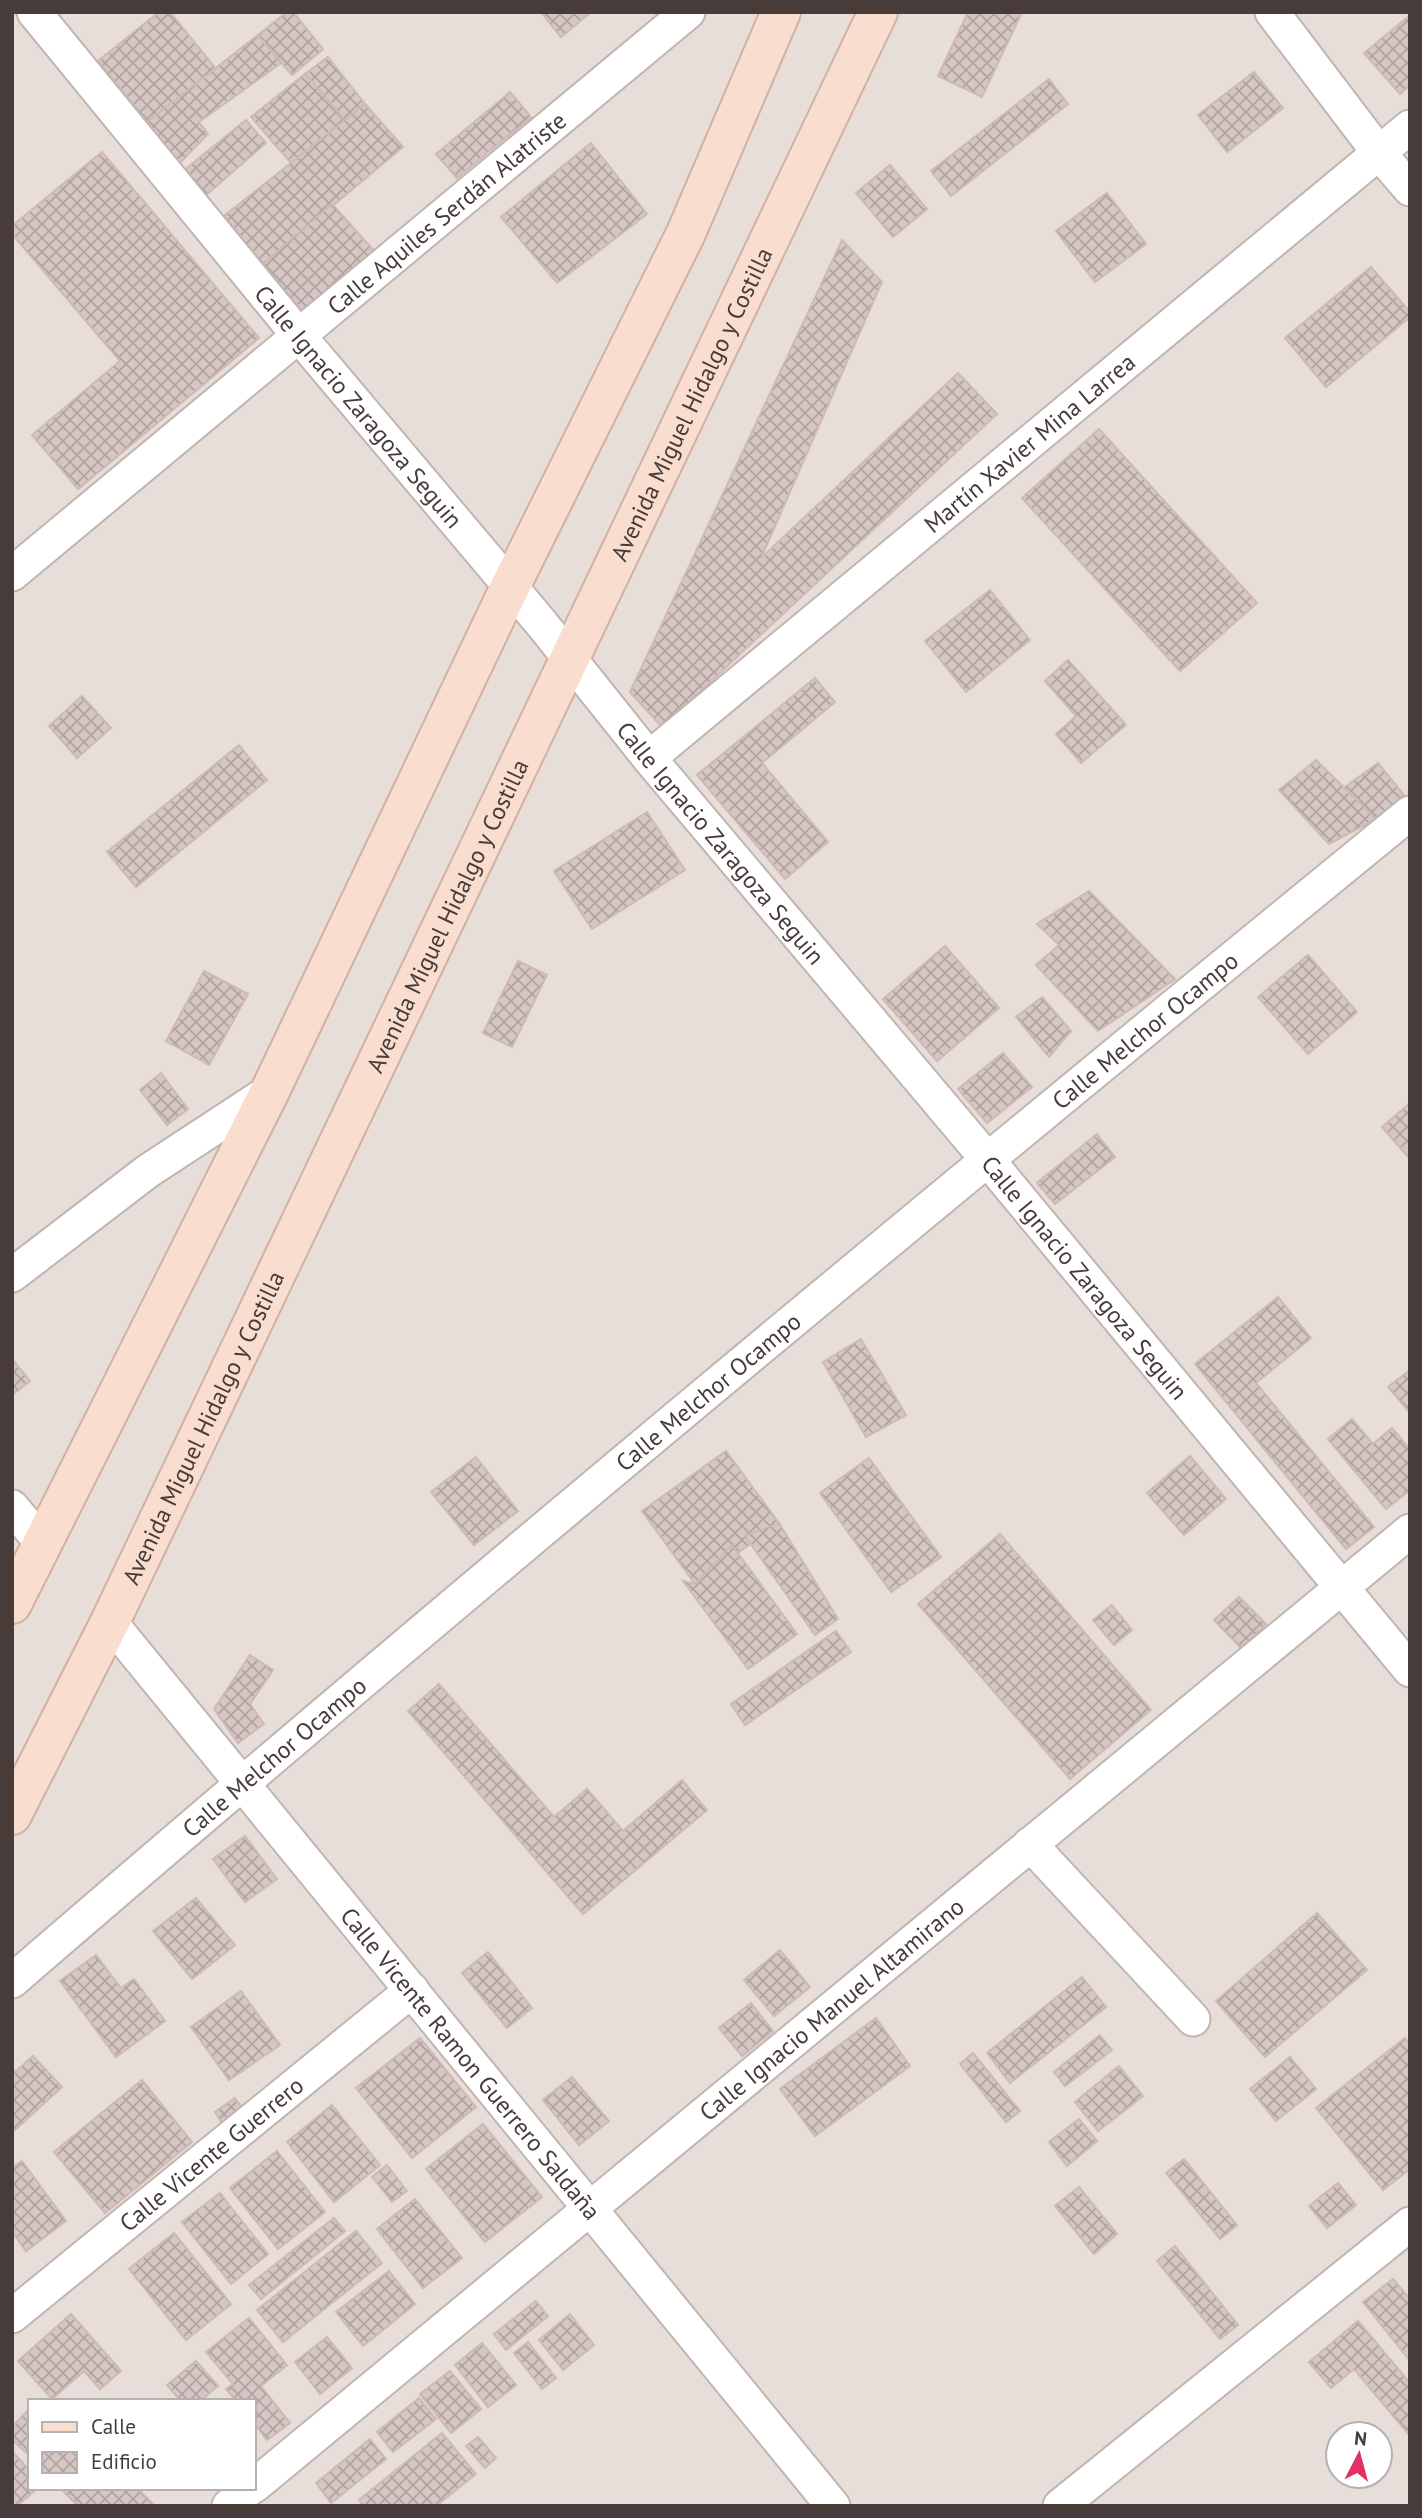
<svg xmlns="http://www.w3.org/2000/svg" width="1422" height="2518" viewBox="0 0 1422 2518" font-family="'PT Sans',sans-serif">
<defs>
<pattern id="building-cross-hatch" width="8" height="8" patternUnits="userSpaceOnUse" patternTransform="scale(1.75)"><rect width="8" height="8" fill="#d7c7c4"/><path d="M0 0l8 8M0 8l8-8" fill="none" stroke="#b0a3a0"/></pattern>
</defs>
<rect width="100%" height="100%" fill="#f3edea"/>
<path fill="#e7ddd9" fill-rule="evenodd" d="M12,12H1410V2506H12ZM30,2401H254V2488H30ZM1338,2434H1380V2476H1338Z"/>
<g fill="url(#building-cross-hatch)" stroke="#ceb9b5" stroke-width="2">
<path d="M159,12H170L217,70L147,122L98,61Z"/>
<path d="M287,12H293L323,49L292,75L258,35Z"/>
<path d="M541,12H591L561,37Z"/>
<path d="M968,12H1022L982,97L938,76Z"/>
<path d="M1410,15V85L1400,94L1364,53Z"/>
<path d="M258,35L281,63L199,122L208,134L179,164L147,122Z"/>
<path d="M328,57L365,104L345,120L305,74Z"/>
<path d="M1254,72L1283,108L1227,152L1198,115Z"/>
<path d="M305,74L345,120L291,163L251,117Z"/>
<path d="M1049,79L1068,104L951,196L931,171Z"/>
<path d="M510,92L531,117L457,178L436,154Z"/>
<path d="M365,104L403,147L263,264L224,216Z"/>
<path d="M246,120L266,143L205,196L183,171Z"/>
<path d="M591,143L647,214L557,283L501,217Z"/>
<path d="M102,152L259,338L78,489L32,435L120,361L12,234V226Z"/>
<path d="M890,165L927,209L893,237L856,193Z"/>
<path d="M1107,193L1146,244L1095,282L1056,231Z"/>
<path d="M332,204L376,253L305,315L263,264Z"/>
<path d="M842,240L882,282L761,558L958,373L997,414L662,727L630,692Z"/>
<path d="M1371,267L1410,312V317L1326,387L1285,338Z"/>
<path d="M1099,429L1257,603L1180,671L1022,498Z"/>
<path d="M990,590L1030,640L966,692L925,641Z"/>
<path d="M1068,660L1126,725L1081,763L1056,734L1076,716L1045,681Z"/>
<path d="M815,678L835,702L762,763L828,842L785,879L697,775Z"/>
<path d="M82,696L111,728L77,758L49,726Z"/>
<path d="M239,745L267,780L136,887L107,852Z"/>
<path d="M1316,760L1376,819L1329,844L1279,790Z"/>
<path d="M1378,763L1404,795L1376,819L1345,787Z"/>
<path d="M647,812L685,870L592,929L554,871Z"/>
<path d="M1089,891L1175,979L1098,1031L1036,965L1059,945L1037,924Z"/>
<path d="M945,946L999,1008L937,1061L883,999Z"/>
<path d="M1308,955L1357,1012L1308,1054L1258,997Z"/>
<path d="M518,961L547,975L512,1047L483,1033Z"/>
<path d="M204,971L248,994L209,1065L166,1041Z"/>
<path d="M1042,997L1071,1031L1049,1057L1016,1017Z"/>
<path d="M1003,1053L1032,1087L987,1123L958,1089Z"/>
<path d="M161,1073L188,1109L167,1125L140,1090Z"/>
<path d="M1410,1103V1159L1382,1127Z"/>
<path d="M1097,1134L1115,1157L1055,1204L1037,1183Z"/>
<path d="M1278,1297L1311,1338L1256,1383L1374,1527L1346,1549L1195,1364Z"/>
<path d="M861,1339L906,1415L866,1437L823,1362Z"/>
<path d="M12,1359L30,1381L12,1395Z"/>
<path d="M1410,1370V1413L1388,1387Z"/>
<path d="M1352,1419L1373,1444L1392,1428L1410,1449V1490L1386,1509L1328,1439Z"/>
<path d="M726,1451L779,1523L695,1584L642,1511Z"/>
<path d="M1190,1456L1226,1499L1184,1535L1147,1493Z"/>
<path d="M476,1457L518,1511L474,1545L431,1492Z"/>
<path d="M869,1458L941,1557L891,1592L820,1493Z"/>
<path d="M779,1523L838,1619L815,1635L745,1536Z"/>
<path d="M1000,1534L1151,1710L1070,1779L918,1604Z"/>
<path d="M732,1545L797,1634L748,1669L683,1581L695,1584Z"/>
<path d="M1239,1597L1266,1624L1241,1648L1214,1620Z"/>
<path d="M1112,1605L1132,1630L1114,1645L1093,1620Z"/>
<path d="M836,1631L851,1652L745,1725L731,1704Z"/>
<path d="M250,1655L273,1670L250,1704L264,1724L238,1743L214,1709Z"/>
<path d="M439,1684L554,1817L587,1789L623,1831L682,1780L707,1810L583,1914L408,1711Z"/>
<path d="M245,1836L277,1879L245,1902L213,1859Z"/>
<path d="M196,1898L235,1945L192,1979L153,1931Z"/>
<path d="M1317,1913L1367,1970L1265,2057L1216,2001Z"/>
<path d="M780,1950L810,1987L774,2016L744,1980Z"/>
<path d="M488,1952L532,2008L507,2028L462,1973Z"/>
<path d="M96,1955L121,1988L134,1979L165,2021L116,2057L60,1981Z"/>
<path d="M1082,1977L1106,2007L1010,2083L987,2053Z"/>
<path d="M241,1991L280,2045L229,2080L191,2027Z"/>
<path d="M751,2003L773,2031L742,2056L719,2028Z"/>
<path d="M876,2018L910,2066L815,2136L780,2089Z"/>
<path d="M1100,2035L1112,2050L1065,2086L1054,2072Z"/>
<path d="M420,2038L476,2107L412,2158L356,2088Z"/>
<path d="M1405,2038L1410,2044V2169L1383,2190L1316,2108Z"/>
<path d="M973,2053L1020,2111L1006,2122L960,2064Z"/>
<path d="M33,2056L62,2087L15,2130L12,2127V2068L15,2072Z"/>
<path d="M1290,2057L1316,2089L1276,2121L1250,2089Z"/>
<path d="M1119,2066L1143,2096L1098,2131L1075,2102Z"/>
<path d="M572,2077L609,2121L579,2145L543,2100Z"/>
<path d="M142,2080L192,2142L105,2213L54,2152Z"/>
<path d="M235,2098L248,2116L227,2131L215,2112Z"/>
<path d="M332,2105L380,2165L334,2202L287,2142Z"/>
<path d="M1079,2119L1097,2141L1067,2166L1049,2142Z"/>
<path d="M483,2124L542,2197L485,2242L426,2169Z"/>
<path d="M277,2151L325,2212L278,2249L230,2188Z"/>
<path d="M1184,2159L1237,2225L1220,2239L1166,2173Z"/>
<path d="M22,2161L66,2221L26,2251L12,2232V2168Z"/>
<path d="M387,2165L407,2191L392,2202L372,2177Z"/>
<path d="M1338,2183L1356,2205L1327,2228L1309,2206Z"/>
<path d="M1079,2187L1117,2234L1094,2254L1055,2206Z"/>
<path d="M220,2193L268,2254L231,2284L182,2222Z"/>
<path d="M415,2199L462,2258L423,2288L377,2229Z"/>
<path d="M334,2218L345,2231L261,2299L249,2285Z"/>
<path d="M356,2231L382,2263L283,2342L257,2310Z"/>
<path d="M174,2233L231,2304L186,2340L129,2269Z"/>
<path d="M1175,2246L1238,2325L1220,2339L1157,2261Z"/>
<path d="M389,2271L415,2304L363,2346L336,2312Z"/>
<path d="M1393,2279L1410,2299V2361L1363,2302Z"/>
<path d="M536,2301L548,2316L506,2350L494,2334Z"/>
<path d="M71,2314L121,2371L100,2389L84,2371L52,2399L18,2361Z"/>
<path d="M570,2314L594,2345L563,2370L539,2340Z"/>
<path d="M249,2318L287,2365L261,2386L290,2423L267,2440L254,2423V2401H236L226,2389L233,2384L206,2352Z"/>
<path d="M1358,2321L1410,2383V2436L1354,2369L1331,2388L1309,2362Z"/>
<path d="M327,2337L352,2368L320,2394L295,2362Z"/>
<path d="M528,2342L556,2378L542,2389L514,2353Z"/>
<path d="M482,2343L516,2385L488,2407L455,2365Z"/>
<path d="M196,2361L218,2386L204,2398L207,2401H181L167,2385Z"/>
<path d="M450,2371L481,2409L451,2433L420,2394Z"/>
<path d="M419,2398L436,2419L393,2452L377,2432Z"/>
<path d="M30,2408V2456L12,2440V2427Z"/>
<path d="M442,2433L476,2474L436,2506H363L359,2500Z"/>
<path d="M478,2437L496,2458L485,2468L466,2446Z"/>
<path d="M370,2439L386,2459L331,2503L316,2483Z"/>
<path d="M12,2451L30,2471V2488H38L17,2506H12Z"/>
<path d="M60,2488H137L155,2506H78Z"/>
</g>
<g fill="none" stroke-linecap="round" stroke-linejoin="round">
<g stroke="#c1b5b1" stroke-width="37">
<g id="street">
<path id="s1" d="M34,12L299,336L542,624L649,758L987,1159L1410,1670"/>
<path d="M1272,12L1379,153L1410,189"/>
<path id="s2" d="M12,574L688,12"/>
<path id="s3" d="M649,758L1410,127"/>
<path d="M12,1275L148,1171L270,1091"/>
<path d="M12,1507L42,1543"/>
<path id="s4" d="M110,1622L833,2506"/>
<path d="M1030,1844L1193,2019"/>
<path id="s5" d="M12,1981C472,1584 940,1197 1410,813"/>
<path id="s6" d="M12,2316L412,1990"/>
<path id="s7" d="M254,2486L1410,1531"/>
<path d="M229,2506L250,2488"/>
<path d="M1060,2506L1410,2224"/>
</g>
</g>
<g stroke="#d1b1a1" stroke-width="42">
<g id="secondary">
<path d="M12,1604L270,1091L510,587L686,233L781,12"/>
<path id="s8" d="M12,1815L110,1622L878,12"/>
</g>
</g>
<use href="#street" stroke="#fff" stroke-width="33"/>
<use href="#secondary" stroke="#f9ddcf" stroke-width="38"/>
</g>
<g text-anchor="middle" dominant-baseline="central" stroke-width="5" stroke-linejoin="round" paint-order="stroke">
<g font-size="24" fill="#473c39" stroke="#fff">
<text stroke="none"><textPath href="#s2" startOffset="565">Calle Aquiles Serdán Alatriste</textPath></text>
<text stroke="none"><textPath href="#s8" startOffset="1566">Avenida Miguel Hidalgo y Costilla</textPath></text>
<text stroke="none"><textPath href="#s1" startOffset="511">Calle Ignacio Zaragoza Seguin</textPath></text>
<text stroke="none"><textPath href="#s3" startOffset="494">Martín Xavier Mina Larrea</textPath></text>
<text stroke="none"><textPath href="#s1" startOffset="1078">Calle Ignacio Zaragoza Seguin</textPath></text>
<text stroke="none"><textPath href="#s8" startOffset="999">Avenida Miguel Hidalgo y Costilla</textPath></text>
<text stroke="none"><textPath href="#s5" startOffset="1479">Calle Melchor Ocampo</textPath></text>
<text stroke="none"><textPath href="#s1" startOffset="1645">Calle Ignacio Zaragoza Seguin</textPath></text>
<text stroke="none"><textPath href="#s5" startOffset="912">Calle Melchor Ocampo</textPath></text>
<text stroke="none"><textPath href="#s8" startOffset="432">Avenida Miguel Hidalgo y Costilla</textPath></text>
<text stroke="none"><textPath href="#s5" startOffset="345">Calle Melchor Ocampo</textPath></text>
<text stroke="none"><textPath href="#s7" startOffset="749">Calle Ignacio Manuel Altamirano</textPath></text>
<text stroke="none"><textPath href="#s4" startOffset="570">Calle Vicente Ramon Guerrero Saldaña</textPath></text>
<text stroke="none"><textPath href="#s6" startOffset="257">Calle Vicente Guerrero</textPath></text>
</g>
</g>
<rect width="1422" height="2518" fill="none" stroke="#473c39" stroke-width="28"/>
<rect x="28" y="2399" width="228" height="91" fill="#ffffff" stroke="#b5b1b0" stroke-width="2"/>
<rect x="42" y="2422" width="35" height="10" fill="#f9ddcf" stroke="#b5b1b0" stroke-width="2"/>
<text x="91" y="2434" font-size="21" fill="#473c39">Calle</text>
<rect x="42" y="2452" width="35" height="21" fill="url(#building-cross-hatch)" stroke="#b5b1b0" stroke-width="2"/>
<text x="91" y="2469" font-size="21" fill="#473c39">Edificio</text>
<g transform="translate(1359 2455) rotate(6)"><circle r="33" fill="#ffffff" stroke="#b5b1b0" stroke-width="2"/>
<path d="M0-5L12 26L0 18L-12 26Z" fill="#e23263"/>
<text y="-10" font-size="19" font-weight="bold" text-anchor="middle" fill="#473c39">N</text>
</g>
</svg>
